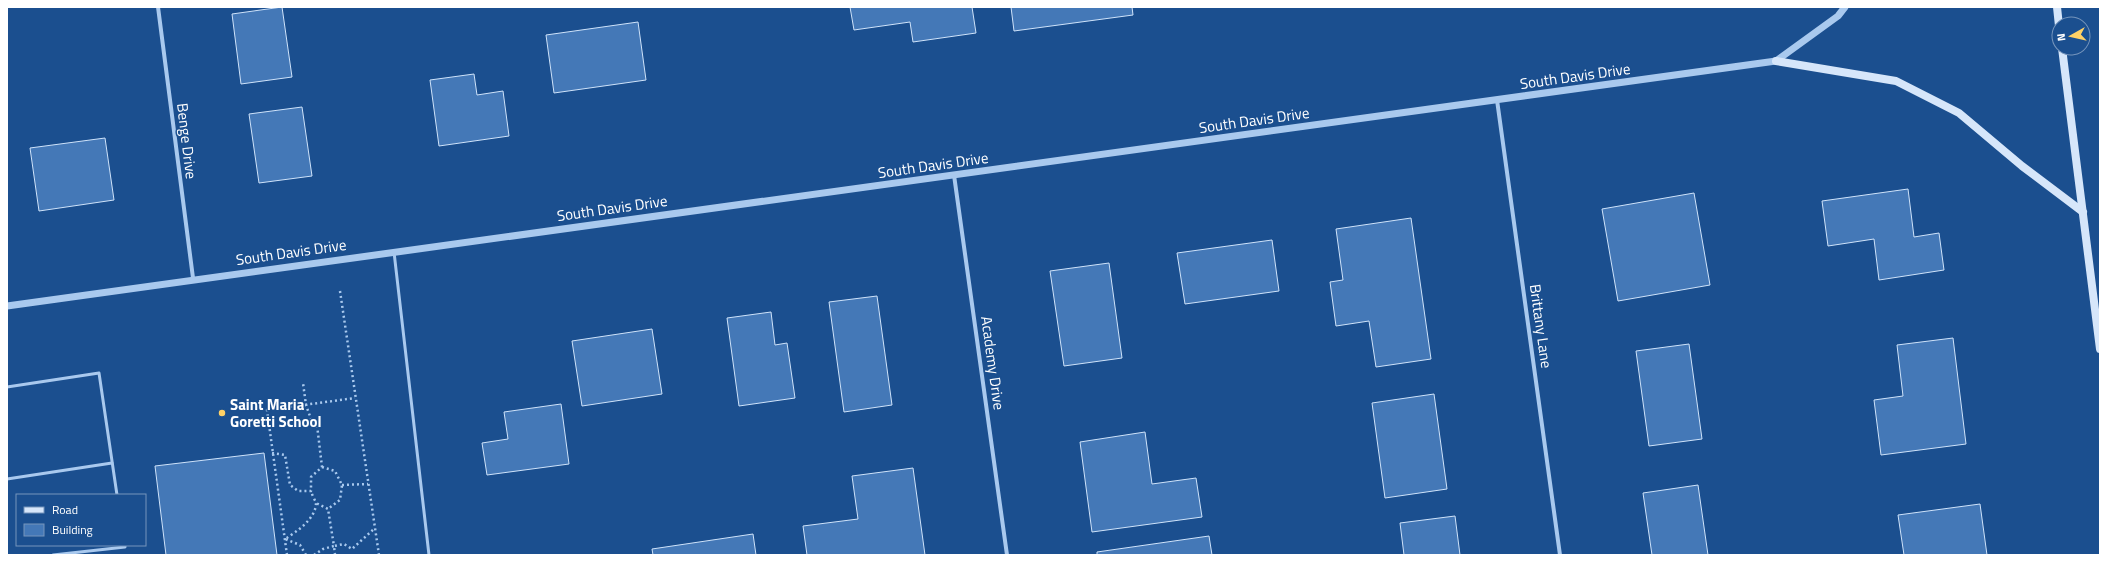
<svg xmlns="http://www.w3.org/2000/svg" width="2107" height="562" viewBox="0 0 2107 562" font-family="'Titillium Web',sans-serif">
<rect width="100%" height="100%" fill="#1b4f8f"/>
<g fill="#4478b7" stroke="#cfe3fa">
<path d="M282,7L292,77L241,84L232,14Z"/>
<path d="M850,7H972L976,33L913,42L910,22L854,30Z"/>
<path d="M1011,7H1132L1133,15L1014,31Z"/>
<path d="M638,22L646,80L554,93L546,35Z"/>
<path d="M474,74L477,95L503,91L509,136L439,146L430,80Z"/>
<path d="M302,107L312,176L259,183L249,114Z"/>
<path d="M105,138L114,200L39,211L30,148Z"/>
<path d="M1908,189L1914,237L1939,233L1944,270L1879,280L1874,239L1828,246L1822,201Z"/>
<path d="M1694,193L1710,285L1618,301L1602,209Z"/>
<path d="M1411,218L1431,359L1376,367L1369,321L1336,326L1330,282L1343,280L1336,229Z"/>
<path d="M1272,240L1279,291L1185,304L1177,253Z"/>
<path d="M1109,263L1122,358L1064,366L1050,271Z"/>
<path d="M877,296L892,405L844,412L829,302Z"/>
<path d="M771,312L775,345L787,343L795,398L739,406L727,318Z"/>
<path d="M652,329L662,394L582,406L572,341Z"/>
<path d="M1953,338L1966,444L1881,455L1874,400L1903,396L1897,345Z"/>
<path d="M1689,344L1702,439L1649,446L1636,351Z"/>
<path d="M1434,394L1447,489L1385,498L1372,403Z"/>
<path d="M561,404L569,464L487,475L482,443L508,439L504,412Z"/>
<path d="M1145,432L1152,484L1196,478L1202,517L1092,532L1080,442Z"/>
<path d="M264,453L277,555H166L155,466Z"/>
<path d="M913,468L925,555H807L803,526L858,519L852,476Z"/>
<path d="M1698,485L1708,555H1652L1643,493Z"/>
<path d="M1980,504L1987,555H1904L1898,515Z"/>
<path d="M1455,516L1460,555H1404L1400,523Z"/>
<path d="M753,534L756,555H653L652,549Z"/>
<path d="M1209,536L1212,555H1097V552Z"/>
</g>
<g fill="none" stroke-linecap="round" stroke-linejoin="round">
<g stroke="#a9c9ee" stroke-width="2.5" stroke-dasharray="2 3" stroke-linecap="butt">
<path d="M340,291L379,555"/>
<path d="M272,453L285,455L290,485L298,491H311V477L322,467L317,425L311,419L306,405L303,383"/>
<path d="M322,467L335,471L342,485L340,500L328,509"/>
<path d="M342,485L368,484"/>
<path d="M287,555L267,410L355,398"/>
<path d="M306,555L300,545L285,539C296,532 316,519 316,503C315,500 312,495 311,491"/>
<path d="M314,555L323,549L334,546L328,509L316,503"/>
<path d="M335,555L334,546L344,544L352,549L375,528"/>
</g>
<g stroke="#a9c9ee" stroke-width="3">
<path d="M394,252L429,555"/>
<path d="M7,387L99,373L117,495"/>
<path d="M7,479L112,463"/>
<path d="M53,555L125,547V545"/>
</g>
<g stroke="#a9c9ee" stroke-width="4">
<path d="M158,7L193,278"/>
<path d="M1497,100L1560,555"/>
<path d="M954,175L1007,555"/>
</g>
<path stroke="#a9c9ee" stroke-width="7" d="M7,306L1776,61L1838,16L1845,7"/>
<g stroke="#d6e6fa" stroke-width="8">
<path d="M2057,7L2059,26"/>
<path d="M2062,48L2100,349"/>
<path d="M1776,61L1896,81L1959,113L2022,166L2083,212"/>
</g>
</g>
<circle fill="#ffd166" stroke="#1b4f8f" stroke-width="1.5" cx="222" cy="413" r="4"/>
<g text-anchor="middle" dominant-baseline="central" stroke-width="3" stroke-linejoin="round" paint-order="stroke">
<g font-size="15" fill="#fff" stroke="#1b4f8f">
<text transform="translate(1575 76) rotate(-8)">South Davis Drive</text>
<text transform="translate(1254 120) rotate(-8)">South Davis Drive</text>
<text transform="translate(187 141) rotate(83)">Benge Drive</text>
<text transform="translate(933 165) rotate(-8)">South Davis Drive</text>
<text transform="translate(612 208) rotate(-8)">South Davis Drive</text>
<text transform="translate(291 252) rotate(-8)">South Davis Drive</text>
<text transform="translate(1541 326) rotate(82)">Brittany Lane</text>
<text transform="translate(993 363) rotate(82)">Academy Drive</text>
</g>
<g font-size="15" font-weight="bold" fill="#fff" stroke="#1b4f8f" text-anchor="start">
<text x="230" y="404">Saint Maria<tspan x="230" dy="17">Goretti School</tspan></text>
</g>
</g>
<rect width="2107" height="562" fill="none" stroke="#ffffff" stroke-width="16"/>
<rect x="16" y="494" width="130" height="52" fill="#1b4f8f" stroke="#7695bc"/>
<rect x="24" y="507" width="20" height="6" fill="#d6e6fa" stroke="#7695bc"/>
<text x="52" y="514" font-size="12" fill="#ffffff">Road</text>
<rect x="24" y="524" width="20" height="12" fill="#4478b7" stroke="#7695bc"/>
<text x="52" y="534" font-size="12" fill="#ffffff">Building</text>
<g transform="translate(2071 36) rotate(262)"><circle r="19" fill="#1b4f8f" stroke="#7695bc"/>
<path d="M0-3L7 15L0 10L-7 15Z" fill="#ffd166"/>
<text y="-6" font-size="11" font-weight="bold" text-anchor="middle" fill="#ffffff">N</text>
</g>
</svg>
